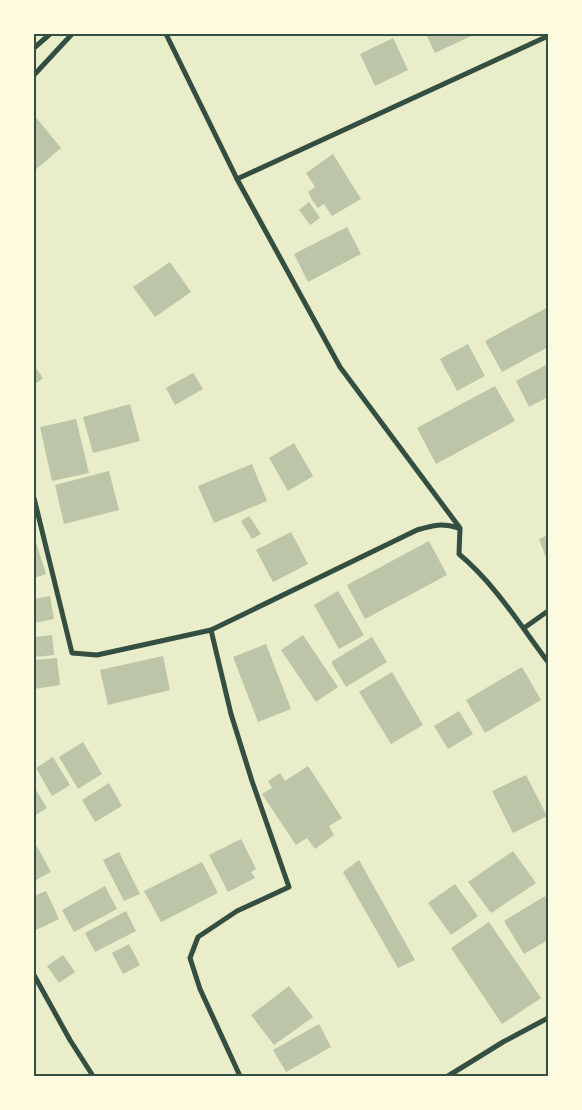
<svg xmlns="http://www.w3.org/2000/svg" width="582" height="1110" viewBox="0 0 582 1110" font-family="'Noto Serif',serif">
<rect width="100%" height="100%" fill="#e9edc9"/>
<g fill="#bcc5a7">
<path d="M426,34H475L435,53Z"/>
<path d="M393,38L408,70L375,86L360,54Z"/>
<path d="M34,115L61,148L34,171Z"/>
<path d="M333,154L361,199L332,216L324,204L318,208L312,200L308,192L315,187L306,173Z"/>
<path d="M309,202L320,218L310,225L299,210Z"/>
<path d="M347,227L361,254L308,282L294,254Z"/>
<path d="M170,262L191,292L155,317L133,287Z"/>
<path d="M548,307V347L502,372L485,341Z"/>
<path d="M468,344L485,376L457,391L440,359Z"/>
<path d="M548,364V397L529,407L516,381Z"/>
<path d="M34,365L43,378L34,385Z"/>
<path d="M193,373L203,389L175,405L166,388Z"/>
<path d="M495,386L515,421L436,464L417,428Z"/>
<path d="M130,404L140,441L93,453L83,417Z"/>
<path d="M76,419L89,473L52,481L40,427Z"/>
<path d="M294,443L313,476L288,491L269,458Z"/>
<path d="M252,464L267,501L214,523L198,486Z"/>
<path d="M109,471L119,510L64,524L55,485Z"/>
<path d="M249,516L261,534L252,539L241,521Z"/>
<path d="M291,532L308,564L273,582L256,550Z"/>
<path d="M548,535V563L539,539Z"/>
<path d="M34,536L46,574L34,578Z"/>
<path d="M429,541L447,575L365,619L347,585Z"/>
<path d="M338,591L364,635L339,649L314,605Z"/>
<path d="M50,596L54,619L34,623V599Z"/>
<path d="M52,635L54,655L34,657V637Z"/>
<path d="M303,635L338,687L316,702L281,650Z"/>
<path d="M372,637L387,662L346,687L331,662Z"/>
<path d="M266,644L291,709L258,722L233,657Z"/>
<path d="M163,656L170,690L108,705L100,670Z"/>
<path d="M57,658L60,685L34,689V660Z"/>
<path d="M522,667L541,700L485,733L466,700Z"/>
<path d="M392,672L423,725L391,744L359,692Z"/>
<path d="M459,711L473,734L448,749L434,726Z"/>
<path d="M83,742L102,774L78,789L59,757Z"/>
<path d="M53,757L70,785L52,796L36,768Z"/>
<path d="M308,766L342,818L329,826L334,835L315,849L307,838L296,845L262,794L272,788L268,781L280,773L285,781Z"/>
<path d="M526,775L547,816L513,833L492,791Z"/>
<path d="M109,783L122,806L95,822L82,800Z"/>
<path d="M34,787L47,808L34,816Z"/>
<path d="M241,839L256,869L251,872L255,878L228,892L209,855Z"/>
<path d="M34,841L51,872L34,881Z"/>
<path d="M513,851L536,883L491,913L468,882Z"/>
<path d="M119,852L140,894L124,901L103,860Z"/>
<path d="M359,860L415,960L398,968L343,872Z"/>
<path d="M202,862L218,893L161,922L144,891Z"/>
<path d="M455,884L478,916L451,935L428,903Z"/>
<path d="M105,886L117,909L74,932L62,910Z"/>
<path d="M46,891L59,919L34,931V896Z"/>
<path d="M545,896L548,902V940L524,954L504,921Z"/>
<path d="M126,911L136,931L95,952L85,933Z"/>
<path d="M489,922L541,998L502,1024L451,948Z"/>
<path d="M129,944L140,965L123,974L112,953Z"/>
<path d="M63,955L75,972L59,983L47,966Z"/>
<path d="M289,986L313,1017L274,1045L251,1015Z"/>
<path d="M319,1024L331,1047L286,1072L273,1050Z"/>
</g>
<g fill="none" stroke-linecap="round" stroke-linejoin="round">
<g stroke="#344e41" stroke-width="5">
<path d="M166,34L237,179"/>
<path d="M548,36L237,179L340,367L460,528L459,554C495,584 520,625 548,662"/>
<path d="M34,48L50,34"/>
<path d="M34,75L72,34"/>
<path d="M34,498L72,653L97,655L211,630L417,530C434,525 442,523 459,528"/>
<path d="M524,628L548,611"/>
<path d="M211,630L231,714L252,781L289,887L237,911L198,937L190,958L200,989L240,1076"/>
<path d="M34,975L70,1040L93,1076"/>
<path d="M448,1076L503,1042L548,1018"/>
</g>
</g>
<rect width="582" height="1110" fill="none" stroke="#fefae0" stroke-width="70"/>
<rect x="35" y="35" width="512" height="1040" fill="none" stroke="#344e41" stroke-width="2"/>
</svg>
